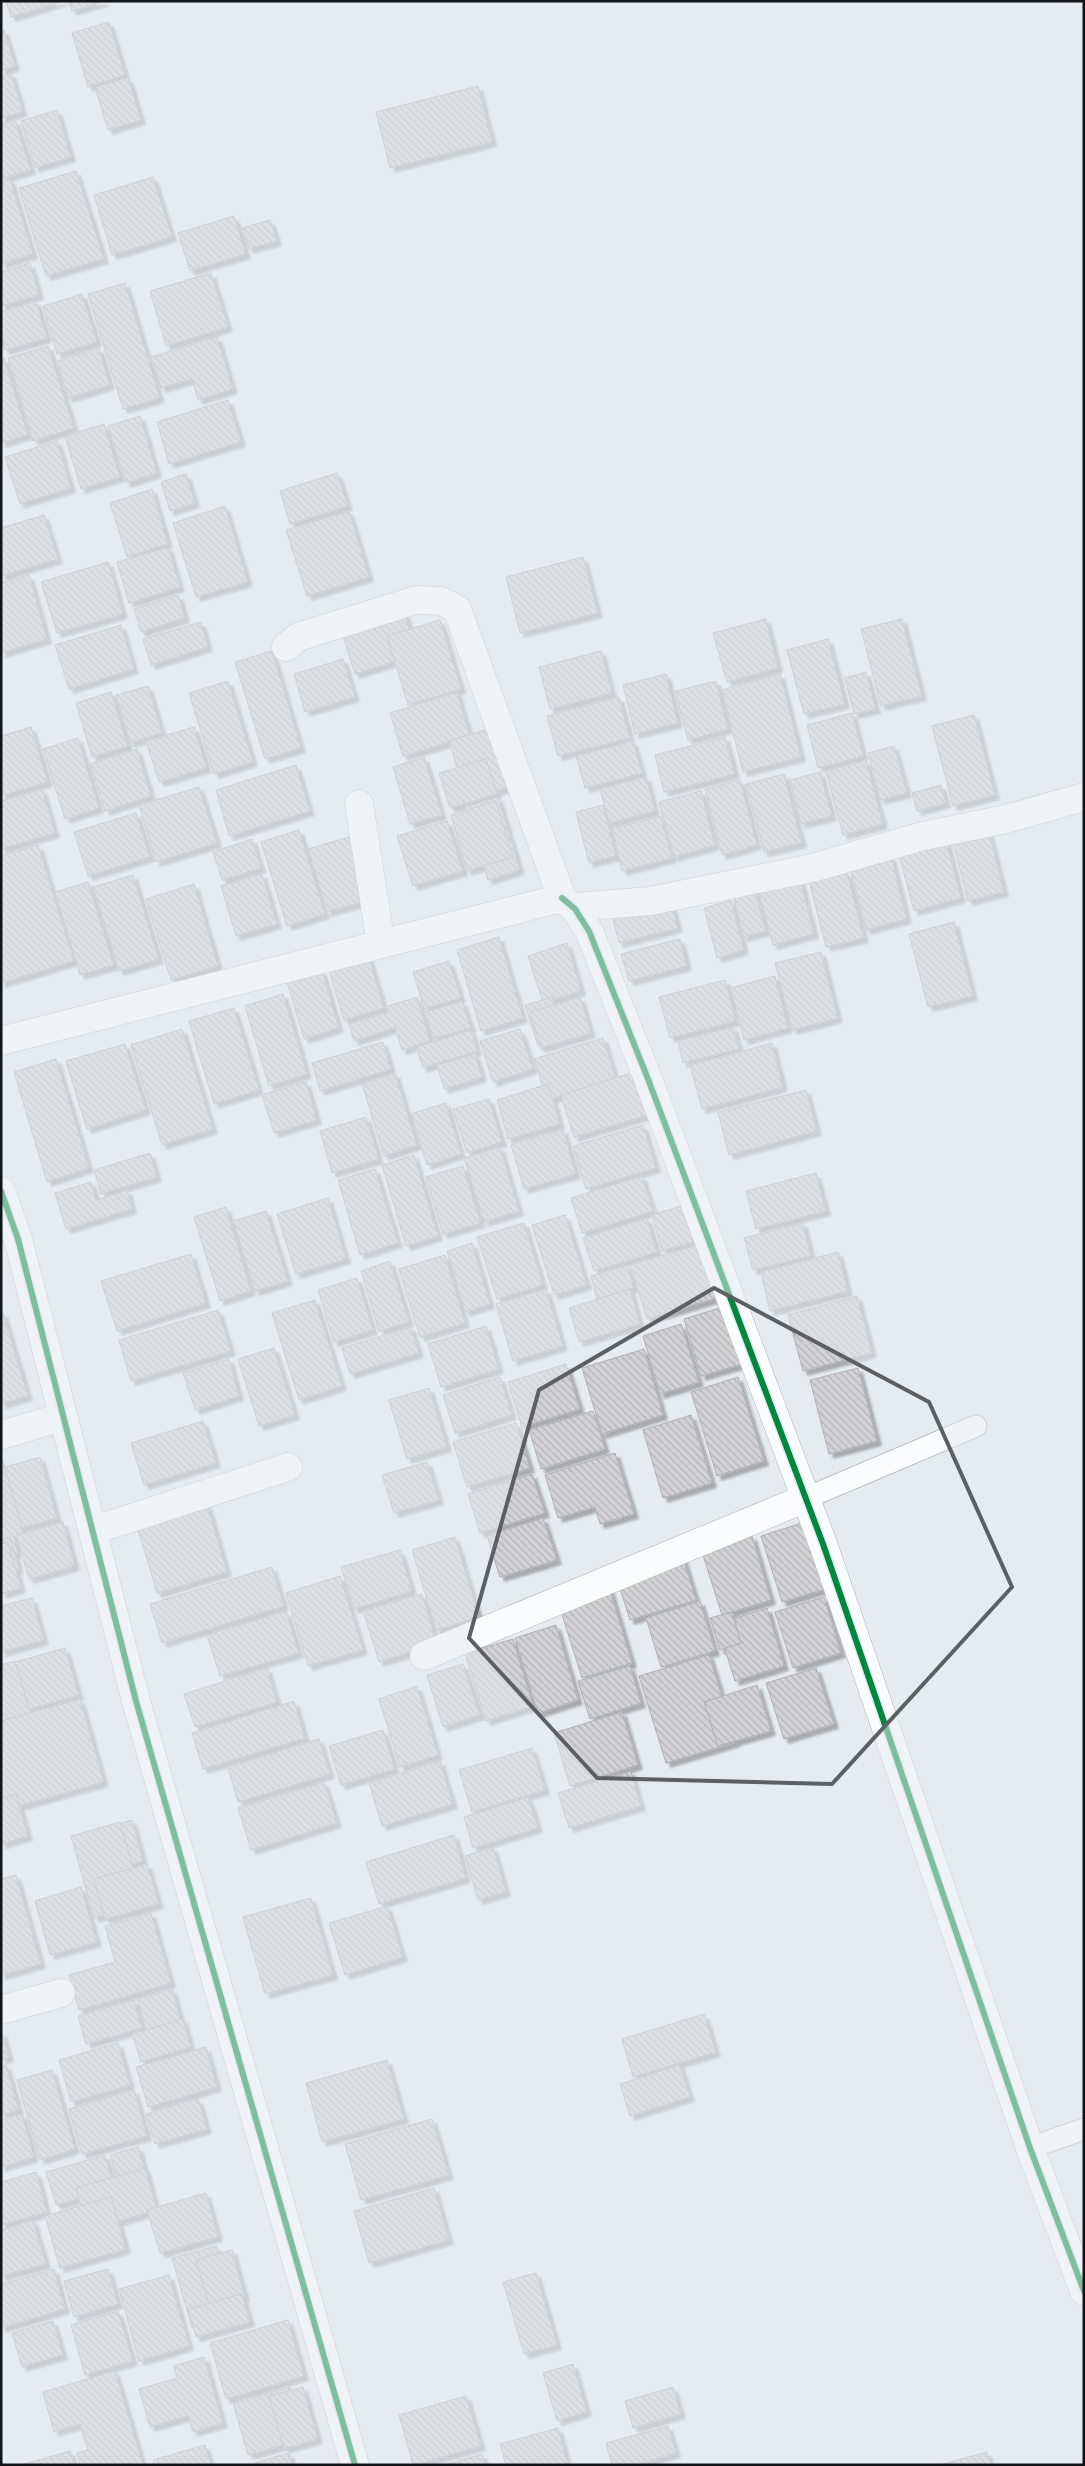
<svg xmlns="http://www.w3.org/2000/svg" width="1085" height="2466" viewBox="0 0 1085 2466" font-family="'Fira Sans Condensed',sans-serif">
<defs>
<pattern id="building-back-hatch" width="6" height="6" patternUnits="userSpaceOnUse" patternTransform="scale(1.25)"><rect width="6" height="6" fill="#d2d2d5"/><path d="M-1 5l2 2M0 0l6 6M5-1l2 2" fill="none" stroke="#b3b3b6"/></pattern>
<filter id="shadow"><feDropShadow dx="4.5" dy="4.5" stdDeviation="1" flood-color="#0004"/></filter>
</defs>
<rect width="100%" height="100%" fill="#e6ebef"/>
<g fill="url(#building-back-hatch)" stroke="#afb0b3" filter="url(#shadow)">
<path d="M6,1H63L11,17Z"/>
<path d="M69,1H105L72,11Z"/>
<path d="M109,22L125,75L88,87L72,33Z"/>
<path d="M4,30L15,66L1,71V31Z"/>
<path d="M11,73L23,112L1,118V76Z"/>
<path d="M128,77L141,120L108,130L95,87Z"/>
<path d="M478,86L492,142L390,168L376,112Z"/>
<path d="M57,110L71,157L35,168L21,121Z"/>
<path d="M15,120L31,170L1,179V124Z"/>
<path d="M76,171L104,259L46,276L19,188Z"/>
<path d="M153,177L172,237L112,255L94,195Z"/>
<path d="M10,179L33,254L1,264V181Z"/>
<path d="M234,216L246,254L190,271L178,233Z"/>
<path d="M270,220L277,241L249,249L242,228Z"/>
<path d="M30,263L39,295L1,306V272Z"/>
<path d="M211,273L228,327L166,346L150,291Z"/>
<path d="M125,283L160,398L123,409L88,294Z"/>
<path d="M82,294L97,342L57,354L43,306Z"/>
<path d="M36,301L47,338L5,350L1,338V312Z"/>
<path d="M217,337L233,389L198,400L192,379L161,388L151,357Z"/>
<path d="M48,346L74,428L33,441L8,358Z"/>
<path d="M99,348L110,385L68,398L57,361Z"/>
<path d="M4,358L28,435L1,443V359Z"/>
<path d="M228,400L241,442L169,464L157,422Z"/>
<path d="M140,416L157,473L126,483L108,426Z"/>
<path d="M104,424L120,477L81,489L65,436Z"/>
<path d="M57,441L71,488L20,504L5,457Z"/>
<path d="M337,473L348,506L290,524L280,491Z"/>
<path d="M186,474L195,503L170,511L161,482Z"/>
<path d="M152,489L168,544L127,557L110,503Z"/>
<path d="M225,506L248,582L196,597L173,523Z"/>
<path d="M349,511L369,577L307,596L286,530Z"/>
<path d="M44,515L58,559L1,576V528Z"/>
<path d="M168,547L180,587L129,603L117,562Z"/>
<path d="M583,557L598,613L520,633L506,577Z"/>
<path d="M108,562L123,614L57,633L41,582Z"/>
<path d="M29,575L47,639L1,653V583Z"/>
<path d="M178,595L185,618L141,632L134,609Z"/>
<path d="M404,611L418,654L355,674L341,630Z"/>
<path d="M766,619L778,668L727,682L713,633Z"/>
<path d="M902,619L922,696L881,706L861,629Z"/>
<path d="M440,620L461,689L408,705L387,636Z"/>
<path d="M201,622L208,647L151,665L143,639Z"/>
<path d="M121,625L134,669L69,689L55,645Z"/>
<path d="M828,639L845,704L804,714L787,650Z"/>
<path d="M272,651L301,748L265,759L235,662Z"/>
<path d="M601,651L612,693L550,709L539,667Z"/>
<path d="M343,659L355,697L305,712L294,674Z"/>
<path d="M866,672L876,709L854,714L845,678Z"/>
<path d="M666,674L678,723L635,734L623,685Z"/>
<path d="M780,674L801,757L743,772L722,690Z"/>
<path d="M228,681L253,762L214,774L189,693Z"/>
<path d="M716,681L728,729L688,740L675,691Z"/>
<path d="M148,686L162,733L130,743L116,695Z"/>
<path d="M111,692L128,746L92,757L76,703Z"/>
<path d="M457,692L470,736L403,756L390,713Z"/>
<path d="M619,697L630,738L558,756L547,716Z"/>
<path d="M852,713L863,756L818,768L807,725Z"/>
<path d="M974,715L995,795L953,806L932,726Z"/>
<path d="M31,727L48,782L1,796V736Z"/>
<path d="M194,727L207,768L159,782L146,741Z"/>
<path d="M488,729L507,788L467,800L449,741Z"/>
<path d="M725,737L735,774L664,792L655,755Z"/>
<path d="M78,738L99,808L65,819L43,749Z"/>
<path d="M633,741L642,773L585,788L576,756Z"/>
<path d="M894,746L907,793L880,800L868,753Z"/>
<path d="M137,749L151,796L105,811L90,764Z"/>
<path d="M424,757L442,815L410,824L393,767Z"/>
<path d="M486,759L497,794L450,808L439,773Z"/>
<path d="M866,760L883,824L843,835L826,771Z"/>
<path d="M296,765L310,811L229,836L216,790Z"/>
<path d="M820,772L832,816L801,824L790,780Z"/>
<path d="M784,774L802,843L764,852L746,784Z"/>
<path d="M646,777L655,811L609,823L600,789Z"/>
<path d="M740,780L757,845L722,855L705,789Z"/>
<path d="M941,785L946,803L917,811L912,793Z"/>
<path d="M199,787L217,843L156,862L139,805Z"/>
<path d="M42,789L55,833L1,849V801Z"/>
<path d="M701,791L715,845L674,857L659,802Z"/>
<path d="M498,797L520,870L488,880L465,807Z"/>
<path d="M496,801L513,857L467,871L451,815Z"/>
<path d="M603,805L616,856L589,863L576,812Z"/>
<path d="M136,813L150,857L88,876L74,832Z"/>
<path d="M661,816L672,858L622,871L612,829Z"/>
<path d="M447,821L463,871L413,886L397,836Z"/>
<path d="M299,830L325,914L287,926L261,842Z"/>
<path d="M989,833L1004,892L968,901L953,842Z"/>
<path d="M945,836L961,898L914,911L897,848Z"/>
<path d="M349,837L369,900L327,912L308,849Z"/>
<path d="M252,839L261,868L222,880L213,852Z"/>
<path d="M38,845L74,961L1,983V856Z"/>
<path d="M891,856L907,919L866,930L850,867Z"/>
<path d="M847,872L864,938L826,947L809,881Z"/>
<path d="M262,874L277,924L236,936L221,886Z"/>
<path d="M133,875L159,959L119,971L93,887Z"/>
<path d="M800,879L814,934L773,945L758,890Z"/>
<path d="M88,882L114,965L80,975L55,892Z"/>
<path d="M194,884L218,966L171,980L146,899Z"/>
<path d="M755,889L766,931L743,937L733,895Z"/>
<path d="M670,900L678,928L619,943L612,915Z"/>
<path d="M731,900L744,950L717,958L704,908Z"/>
<path d="M954,922L973,996L928,1007L909,934Z"/>
<path d="M499,937L523,1018L481,1031L457,950Z"/>
<path d="M680,939L687,966L629,981L621,954Z"/>
<path d="M567,943L581,991L543,1003L528,956Z"/>
<path d="M821,952L838,1018L792,1030L775,963Z"/>
<path d="M368,955L384,1008L344,1020L328,967Z"/>
<path d="M449,961L461,998L424,1009L413,972Z"/>
<path d="M322,971L339,1028L304,1039L287,982Z"/>
<path d="M775,976L788,1028L744,1040L730,988Z"/>
<path d="M725,980L736,1021L670,1038L659,997Z"/>
<path d="M283,994L307,1074L269,1086L245,1006Z"/>
<path d="M417,997L430,1041L402,1050L395,1028L354,1041L349,1024L389,1012L388,1006Z"/>
<path d="M552,997L564,1039L538,1046L525,1005Z"/>
<path d="M580,997L591,1033L541,1048L530,1012Z"/>
<path d="M462,1001L471,1028L433,1039L425,1012Z"/>
<path d="M234,1008L259,1090L214,1104L189,1021Z"/>
<path d="M733,1027L739,1049L683,1063L678,1041Z"/>
<path d="M182,1029L213,1129L162,1145L131,1045Z"/>
<path d="M520,1029L533,1069L493,1082L480,1041Z"/>
<path d="M471,1030L477,1051L423,1068L416,1047Z"/>
<path d="M603,1038L616,1079L547,1100L534,1059Z"/>
<path d="M383,1042L391,1069L320,1091L312,1063Z"/>
<path d="M772,1043L783,1087L702,1109L690,1065Z"/>
<path d="M125,1044L146,1110L87,1129L66,1061Z"/>
<path d="M475,1054L482,1077L444,1089L437,1065Z"/>
<path d="M56,1059L89,1168L47,1182L14,1072Z"/>
<path d="M634,1072L648,1115L574,1137L561,1095Z"/>
<path d="M395,1073L417,1145L384,1156L362,1084Z"/>
<path d="M306,1082L317,1120L274,1133L262,1095Z"/>
<path d="M548,1084L560,1124L508,1139L497,1100Z"/>
<path d="M806,1090L817,1131L729,1155L718,1112Z"/>
<path d="M489,1099L502,1142L467,1153L453,1109Z"/>
<path d="M446,1103L461,1154L427,1165L411,1114Z"/>
<path d="M366,1117L379,1159L332,1173L320,1131Z"/>
<path d="M643,1125L656,1168L586,1189L573,1146Z"/>
<path d="M563,1129L576,1174L524,1189L511,1145Z"/>
<path d="M500,1147L519,1211L484,1222L464,1158Z"/>
<path d="M150,1153L157,1177L101,1194L94,1170Z"/>
<path d="M414,1155L438,1236L406,1246L382,1165Z"/>
<path d="M463,1166L481,1223L443,1234L426,1177Z"/>
<path d="M375,1169L398,1243L360,1255L338,1180Z"/>
<path d="M816,1173L826,1211L756,1229L746,1191Z"/>
<path d="M642,1176L653,1211L582,1233L571,1198Z"/>
<path d="M91,1182L96,1200L127,1190L132,1209L66,1229L55,1193Z"/>
<path d="M328,1198L346,1259L296,1274L277,1214Z"/>
<path d="M691,1203L702,1239L662,1251L652,1215Z"/>
<path d="M226,1207L251,1291L220,1301L194,1217Z"/>
<path d="M266,1211L288,1281L255,1291L233,1221Z"/>
<path d="M565,1215L587,1285L554,1295L532,1225Z"/>
<path d="M647,1218L657,1252L594,1271L583,1238Z"/>
<path d="M524,1223L543,1285L497,1299L477,1237Z"/>
<path d="M803,1223L811,1256L753,1270L744,1238Z"/>
<path d="M472,1243L490,1304L465,1312L447,1251Z"/>
<path d="M704,1243L720,1297L647,1319L630,1265Z"/>
<path d="M838,1252L848,1291L770,1311L761,1272Z"/>
<path d="M191,1254L206,1303L117,1331L101,1281Z"/>
<path d="M445,1255L465,1323L420,1337L399,1269Z"/>
<path d="M390,1261L409,1322L379,1331L361,1271Z"/>
<path d="M627,1265L634,1288L597,1299L591,1276Z"/>
<path d="M357,1278L373,1330L334,1342L318,1290Z"/>
<path d="M546,1289L563,1346L513,1361L496,1304Z"/>
<path d="M630,1289L640,1324L579,1342L569,1308Z"/>
<path d="M857,1296L872,1353L803,1371L788,1315Z"/>
<path d="M315,1300L342,1386L299,1400L272,1313Z"/>
<path d="M729,1305L746,1363L701,1376L684,1319Z"/>
<path d="M218,1310L231,1351L131,1381L119,1340Z"/>
<path d="M1,1313H3L28,1396L1,1404Z"/>
<path d="M681,1324L699,1382L660,1394L643,1336Z"/>
<path d="M486,1326L499,1369L441,1387L428,1344Z"/>
<path d="M411,1327L419,1353L350,1374L342,1348Z"/>
<path d="M274,1348L295,1415L259,1426L238,1359Z"/>
<path d="M644,1349L663,1415L602,1434L582,1368Z"/>
<path d="M229,1359L239,1396L195,1410L183,1373Z"/>
<path d="M566,1364L580,1409L522,1427L508,1382Z"/>
<path d="M858,1368L877,1441L829,1454L810,1380Z"/>
<path d="M500,1377L512,1415L455,1433L443,1395Z"/>
<path d="M738,1377L764,1461L717,1476L691,1392Z"/>
<path d="M429,1388L447,1447L407,1459L389,1400Z"/>
<path d="M593,1411L605,1449L541,1469L529,1430Z"/>
<path d="M691,1415L712,1483L663,1498L643,1430Z"/>
<path d="M203,1421L216,1463L144,1485L131,1443Z"/>
<path d="M516,1423L530,1468L467,1487L453,1442Z"/>
<path d="M615,1453L634,1514L600,1524L595,1507L558,1518L545,1475Z"/>
<path d="M40,1457L57,1518L1,1534V1468Z"/>
<path d="M3,1461L24,1535L14,1537L18,1553L1,1558Z"/>
<path d="M427,1462L439,1500L394,1513L382,1475Z"/>
<path d="M532,1474L545,1513L480,1533L468,1494Z"/>
<path d="M207,1504L227,1572L157,1593L137,1526Z"/>
<path d="M543,1518L557,1560L500,1577L487,1536Z"/>
<path d="M63,1522L75,1566L29,1579L16,1535Z"/>
<path d="M805,1522L825,1589L782,1602L761,1536Z"/>
<path d="M752,1536L771,1600L722,1615L702,1552Z"/>
<path d="M10,1537L19,1569L1,1574V1540Z"/>
<path d="M455,1537L479,1617L436,1630L412,1550Z"/>
<path d="M8,1542L21,1588L1,1594V1544Z"/>
<path d="M400,1550L412,1591L354,1609L341,1567Z"/>
<path d="M683,1558L696,1600L630,1620L617,1579Z"/>
<path d="M272,1567L284,1606L162,1643L150,1604Z"/>
<path d="M340,1576L363,1650L308,1666L286,1593Z"/>
<path d="M609,1587L632,1663L582,1678L558,1602Z"/>
<path d="M422,1594L437,1644L379,1662L363,1611Z"/>
<path d="M824,1597L841,1653L793,1668L775,1612Z"/>
<path d="M32,1598L44,1640L1,1652V1606Z"/>
<path d="M700,1601L715,1651L661,1667L646,1618Z"/>
<path d="M767,1608L784,1666L735,1681L717,1624Z"/>
<path d="M286,1611L299,1653L220,1676L207,1635Z"/>
<path d="M732,1612L741,1643L720,1650L710,1618Z"/>
<path d="M556,1625L578,1700L538,1713L515,1638Z"/>
<path d="M513,1639L533,1706L486,1721L465,1653Z"/>
<path d="M65,1648L79,1695L1,1717V1666Z"/>
<path d="M709,1655L736,1742L666,1763L639,1676Z"/>
<path d="M15,1661L40,1745L1,1756V1665Z"/>
<path d="M463,1664L480,1715L443,1727L427,1675Z"/>
<path d="M630,1666L641,1703L590,1719L578,1681Z"/>
<path d="M267,1668L277,1702L195,1727L184,1694Z"/>
<path d="M816,1668L834,1724L784,1739L766,1683Z"/>
<path d="M757,1685L771,1731L718,1746L704,1702Z"/>
<path d="M417,1686L438,1755L400,1767L379,1699Z"/>
<path d="M80,1699L104,1782L4,1810L1,1800V1721Z"/>
<path d="M294,1701L305,1738L203,1769L192,1733Z"/>
<path d="M622,1712L638,1765L570,1786L554,1733Z"/>
<path d="M383,1730L395,1769L341,1785L329,1746Z"/>
<path d="M319,1739L330,1774L238,1802L228,1767Z"/>
<path d="M532,1748L545,1790L472,1812L459,1770Z"/>
<path d="M440,1761L453,1804L382,1826L369,1783Z"/>
<path d="M631,1771L641,1806L569,1828L558,1793Z"/>
<path d="M324,1782L337,1823L251,1850L238,1808Z"/>
<path d="M16,1794L28,1836L1,1844V1799Z"/>
<path d="M528,1797L538,1828L473,1848L464,1817Z"/>
<path d="M132,1820L143,1861L90,1876L79,1835Z"/>
<path d="M120,1822L143,1904L94,1918L71,1836Z"/>
<path d="M454,1835L466,1878L379,1904L366,1862Z"/>
<path d="M493,1847L506,1892L478,1900L465,1856Z"/>
<path d="M147,1864L159,1904L105,1919L94,1879Z"/>
<path d="M16,1875L41,1964L1,1975V1879Z"/>
<path d="M81,1887L97,1942L50,1955L35,1901Z"/>
<path d="M311,1898L333,1975L265,1994L243,1917Z"/>
<path d="M387,1906L403,1957L345,1975L329,1923Z"/>
<path d="M151,1913L171,1983L79,2010L69,1975L115,1962L105,1926Z"/>
<path d="M172,1989L188,2045L153,2055L137,1999Z"/>
<path d="M134,2000L142,2028L86,2044L78,2016Z"/>
<path d="M704,2014L716,2052L633,2077L622,2039Z"/>
<path d="M183,2019L191,2047L141,2062L132,2034Z"/>
<path d="M2,2032L9,2057L1,2060V2033Z"/>
<path d="M118,2043L130,2085L71,2102L59,2060Z"/>
<path d="M206,2047L217,2087L148,2107L136,2067Z"/>
<path d="M387,2060L404,2119L322,2142L306,2083Z"/>
<path d="M6,2065L19,2110L1,2115V2066Z"/>
<path d="M680,2065L690,2097L630,2116L620,2084Z"/>
<path d="M52,2070L75,2149L40,2160L17,2080Z"/>
<path d="M134,2090L147,2136L82,2154L69,2109Z"/>
<path d="M198,2099L207,2129L155,2144L146,2114Z"/>
<path d="M22,2114L34,2157L1,2167V2120Z"/>
<path d="M432,2119L449,2175L361,2200L345,2144Z"/>
<path d="M138,2147L154,2202L126,2210L110,2155Z"/>
<path d="M105,2155L115,2189L56,2205L46,2172Z"/>
<path d="M145,2168L157,2210L87,2230L76,2188Z"/>
<path d="M36,2172L47,2212L1,2225V2182Z"/>
<path d="M434,2188L449,2240L369,2263L354,2211Z"/>
<path d="M206,2193L218,2237L160,2253L147,2210Z"/>
<path d="M111,2197L126,2249L60,2268L45,2216Z"/>
<path d="M33,2220L46,2264L1,2276V2230Z"/>
<path d="M216,2246L236,2316L192,2328L172,2258Z"/>
<path d="M232,2250L245,2297L210,2307L196,2260Z"/>
<path d="M54,2269L65,2309L1,2328V2284Z"/>
<path d="M108,2269L118,2304L74,2317L64,2281Z"/>
<path d="M536,2273L557,2345L524,2354L503,2282Z"/>
<path d="M169,2275L189,2346L139,2361L119,2289Z"/>
<path d="M242,2294L250,2322L196,2337L188,2309Z"/>
<path d="M118,2311L133,2361L85,2375L71,2325Z"/>
<path d="M288,2320L304,2376L226,2399L210,2343Z"/>
<path d="M53,2321L63,2355L22,2367L12,2333Z"/>
<path d="M204,2357L223,2423L193,2432L188,2416L150,2427L139,2389L177,2378L174,2366Z"/>
<path d="M573,2364L587,2412L557,2421L543,2373Z"/>
<path d="M115,2371L143,2465H80L77,2453L88,2450L80,2424L54,2432L43,2392Z"/>
<path d="M290,2387L305,2439L248,2455L233,2403Z"/>
<path d="M303,2387L318,2439L284,2449L269,2396Z"/>
<path d="M673,2387L681,2414L633,2428L625,2401Z"/>
<path d="M466,2396L481,2446L413,2465L399,2415Z"/>
<path d="M668,2426L676,2453L636,2465H612L606,2443Z"/>
<path d="M558,2428L568,2465H506L500,2444Z"/>
<path d="M205,2445L211,2465H154L153,2460Z"/>
<path d="M70,2451L74,2465H21Z"/>
<path d="M987,2452L991,2465H939Z"/>
<path d="M289,2453L292,2465H255L254,2463Z"/>
<path d="M482,2454L485,2465H444Z"/>
</g>
<g fill="none" stroke-linecap="round" stroke-linejoin="round">
<g stroke="#b2b6b9" stroke-width="23">
<g id="service">
<path d="M804,1499L976,1426"/>
<path d="M1030,2148L1084,2129"/>
</g>
</g>
<g stroke="#b2b6b9" stroke-width="29">
<g id="minor">
<path d="M359,804L381,944"/>
<path d="M562,898L575,909L589,931L648,1079L823,1544L1030,2148L1084,2291"/>
<path d="M575,909L588,906L650,901L812,868L923,836L1006,819L1084,797"/>
<path d="M1,1041L562,898L457,609L441,601L416,600L298,637L286,647"/>
<path d="M1,1191L18,1239L136,1701L355,2465"/>
<path d="M1,1435L62,1417"/>
<path d="M94,1530L288,1467"/>
<path d="M424,1656L804,1499"/>
<path d="M1,2010L61,1993"/>
</g>
</g>
<use href="#service" stroke="#fbfcfd" stroke-width="21"/>
<use href="#minor" stroke="#fbfcfd" stroke-width="28"/>
<g stroke="#e2ebf3" stroke-width="9">
<g id="cycleway">
<path d="M562,898L575,909L589,931L648,1079L823,1544L1030,2148L1084,2291"/>
<path d="M1,1191L18,1239L136,1701L355,2465"/>
</g>
</g>
<use href="#cycleway" stroke="#00873e" stroke-width="6"/>
</g>
<path d="M0 0H1085V2466H0ZM714,1288L929,1402L1012,1587L832,1784L597,1778L469,1638L539,1390Z" fill="#e6ebef" fill-opacity=".55" fill-rule="evenodd"/>
<path fill="none" stroke="#5c6063" stroke-width="4" stroke-linejoin="round" d="M714,1288L929,1402L1012,1587L832,1784L597,1778L469,1638L539,1390Z"/>
<rect width="1085" height="2466" fill="none" stroke="#121518" stroke-width="5"/>
</svg>
